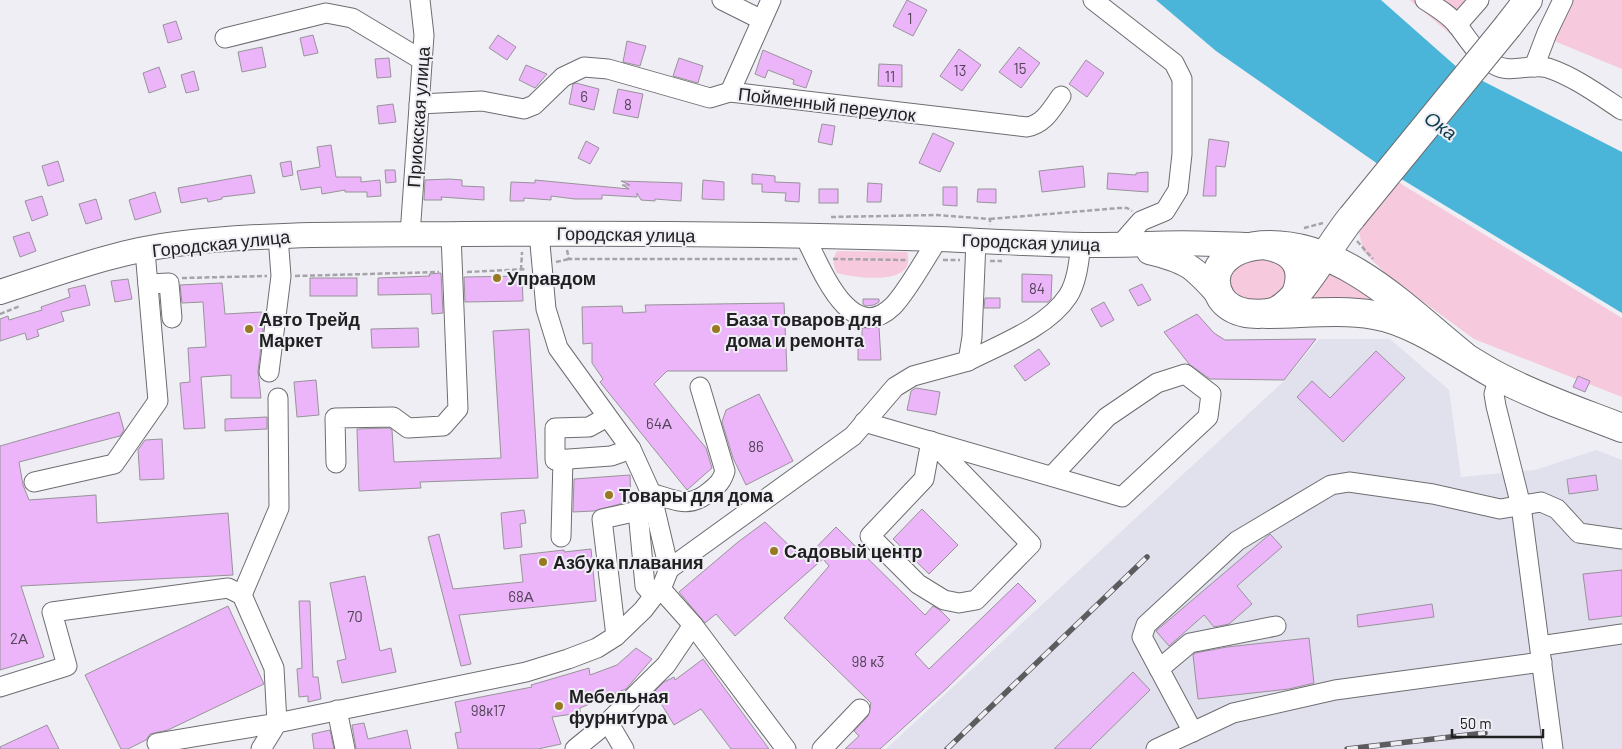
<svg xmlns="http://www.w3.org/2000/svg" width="1622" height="749" viewBox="0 0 1622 749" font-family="Barlow,sans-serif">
<rect width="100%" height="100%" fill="#efeef4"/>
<path fill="#e1e0ed" d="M1319,339H1390L1449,390L1461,477L1535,470L1596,450L1622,460V749H886L1284,381Z"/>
<g fill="#f7c9dc">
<path d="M1410,0H1490L1455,38Z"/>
<path d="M1567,0H1622V69L1547,38Z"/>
<path d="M1398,182L1622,318V397L1474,339L1388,276L1363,251L1359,232Z"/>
<path d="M837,251L907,252C918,287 855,278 837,273C833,265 832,259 837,251Z"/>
<path d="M1257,253C1275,262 1286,263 1288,286L1275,302L1233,300L1224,273Z"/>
<path d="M1330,271L1379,302L1375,308L1301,298Z"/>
</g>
<path fill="#4ab5d8" d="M1156,0H1381L1459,69L1622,152V313L1385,169L1216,51Z"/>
<g fill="#ecb5fa" stroke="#979498">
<path d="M907,0L927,10L913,36L893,26Z"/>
<path d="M176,21L182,39L168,43L163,25Z"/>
<path d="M313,35L318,53L304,56L300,38Z"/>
<path d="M498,35L516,47L507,60L489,48Z"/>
<path d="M627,41L646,46L640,66L623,62Z"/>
<path d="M262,47L266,67L242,72L238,52Z"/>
<path d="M1019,47L1040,63L1021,88L999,72Z"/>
<path d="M959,49L981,65L962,91L940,76Z"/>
<path d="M763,50L812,71L806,88L793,84L794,80L768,70L765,78L755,74Z"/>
<path d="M389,58L391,77L377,78L375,59Z"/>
<path d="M679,58L703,66L698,83L673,76Z"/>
<path d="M1086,60L1104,73L1087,97L1069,84Z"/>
<path d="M879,64L902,65V87L878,86Z"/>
<path d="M526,65L547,74L535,88L519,80Z"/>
<path d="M159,67L166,87L149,93L143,73Z"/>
<path d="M194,71L199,90L186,93L181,75Z"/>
<path d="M576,83L599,89L594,110L569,104L573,84Z"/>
<path d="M618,89L643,94L638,118L613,113Z"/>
<path d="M393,104L396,122L379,124L377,106Z"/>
<path d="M822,124L835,126L832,145L818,142Z"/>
<path d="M933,133L954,143L940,172L919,163Z"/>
<path d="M1209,139L1229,142L1225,167L1216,166V196H1203Z"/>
<path d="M586,141L599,148L590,164L578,158Z"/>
<path d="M331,145L336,177H361V182L380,180L381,196L367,197V192H345V190L322,194L321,187L301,190L297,171L320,167L317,147Z"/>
<path d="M58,161L64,181L48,186L42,166Z"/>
<path d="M291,161L293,175L283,177L280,163Z"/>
<path d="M1083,166L1085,187L1042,192L1039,171Z"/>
<path d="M385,170H395L396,182L386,183Z"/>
<path d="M1148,172V192L1107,189L1108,173L1136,175V173Z"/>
<path d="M752,174L775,176V182L800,183L799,202L785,201L786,193L762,192V184H752Z"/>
<path d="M251,175L255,193L222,197V199L208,202L207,198L181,203L178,188Z"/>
<path d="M449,179L462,180V186L484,187V200L441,197L442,200H424L425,180Z"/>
<path d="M535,180L629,189L622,185H630L621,181L682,183L681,201L655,199V201L641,200L637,193V197L602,195V199H575L551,196V200L524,198V201H510L511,182L535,183Z"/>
<path d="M703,180L724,182V200L702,199Z"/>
<path d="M868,183L882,184L881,202H867Z"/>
<path d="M943,187H957V206L943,205Z"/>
<rect x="819" y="189" width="19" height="14"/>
<path d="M978,189H996V203L977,202Z"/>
<path d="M155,192L161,212L135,220L129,200Z"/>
<path d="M42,196L48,215L32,221L25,201Z"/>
<path d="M96,199L102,219L86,224L79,204Z"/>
<path d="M29,232L36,251L20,257L13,237Z"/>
<path d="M441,273L443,313L432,314L431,294L378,295V278L430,276L429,274Z"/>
<path d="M1022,274L1052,275L1051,299L1048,302H1022Z"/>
<path d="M522,276L523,301L465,302L464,277Z"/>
<rect x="310" y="278" width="47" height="18"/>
<path d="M128,279L132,299L115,302L111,281Z"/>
<path d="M222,283L225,314L262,312L263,331L258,371L261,398H231V375L201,377L205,428L184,429L180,383L190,382L188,348L206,347L203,302L182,303L180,285Z"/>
<path d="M1142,284L1151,300L1138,306L1129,290Z"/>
<path d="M85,285L90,305L61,312L64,321L37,330L39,336L27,340L25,333L0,341V319L8,316L9,320L42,310L41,307L70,297L68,289Z"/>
<path d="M985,298H1000V308H984Z"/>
<path d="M863,299H879V302L874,305L866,306L863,304Z"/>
<path d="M1104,302L1114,320L1101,327L1091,309Z"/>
<path d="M784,303L787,371H667L654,384L706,448L712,468L687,490L600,382L603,379L592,363V343L583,344L582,307L622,306L623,313L646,312L645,305Z"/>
<path d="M1197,314L1214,333L1225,340L1316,339L1284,380L1210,379L1189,364L1164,332Z"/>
<path d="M879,327L881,360H858V343H862V328Z"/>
<path d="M418,328L419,347L372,348L371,329Z"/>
<path d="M529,329L538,478L420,482L421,488L359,491L357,429L389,428L392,430L394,462L501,458L493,331Z"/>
<path d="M1039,349L1050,364L1025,381L1014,366Z"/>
<path d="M1376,351L1405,378L1343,442L1297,397L1312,381L1330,398Z"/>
<path d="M1578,376L1590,381L1585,392L1573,387Z"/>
<path d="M316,380L319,415L297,417L294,382Z"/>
<path d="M916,388L940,392L936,415L907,410L911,391Z"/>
<path d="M759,394L793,461L746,485L733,458L722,422L726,410Z"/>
<path d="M119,412L124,430L120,436L19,462L23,485L29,500L96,495L97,523L228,513L233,575L21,586L44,657L0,670V446Z"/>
<path d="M267,417V429L225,431V419Z"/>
<path d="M162,439L164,479L140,480L138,450L145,440Z"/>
<path d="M630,475L631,501L594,511L573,512L574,479Z"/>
<path d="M1596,475L1598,490L1569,494L1567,479Z"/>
<path d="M922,509L958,545L929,574L893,539Z"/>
<path d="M524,510L526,523L520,524L522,547L504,549L501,513Z"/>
<path d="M765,522L804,560L836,527L925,615L933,606L940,610L950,620L915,654L929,669L1018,583L1036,601L947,688L880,749H845L859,736L854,731L868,716L871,703L784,618L829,566L823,559L735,636L716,614L705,623L679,592L738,542Z"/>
<path d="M439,534L453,589L523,582L520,555L564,550V552L591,549L596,601L459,615L471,664L461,666L428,537Z"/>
<path d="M1270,534L1282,547L1237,586L1252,604L1229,624L1214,627L1204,615L1169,646L1156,631Z"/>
<path d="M1622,570V616L1589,620L1583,574Z"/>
<path d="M365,576L380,651L391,648L396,672L342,683L337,661L346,659L330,583Z"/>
<path d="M299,601H310L313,677H318L321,699L308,702V696L299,697L297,669L302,668Z"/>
<path d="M1432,604L1434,617L1358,627L1357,615Z"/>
<path d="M228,606L264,684L168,730L150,734L146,740L128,749H121L85,675Z"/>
<path d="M1309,638L1314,683L1289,689L1198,699L1193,655L1195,653L1227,647Z"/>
<path d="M636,648L652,659L626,689L580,708V713L552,717L561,744L538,749H458L455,733L461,732L455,702L532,687L531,685L589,668L590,675L617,665Z"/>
<path d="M703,659L769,749H731L701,709L674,725L654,692L664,682L674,677L675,680Z"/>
<path d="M1133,672L1150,690L1090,749H1054Z"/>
<path d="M364,723L368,739L407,730L411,749H356L352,725Z"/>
<path d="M47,725L59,749H0V747Z"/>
<path d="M330,730L334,749H314L312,734Z"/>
</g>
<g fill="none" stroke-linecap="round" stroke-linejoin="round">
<g stroke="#6d6d71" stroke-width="21">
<g id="minor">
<path d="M722,0L762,20"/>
<path d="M1093,0L1174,63L1182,79V154L1178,190L1165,211L1141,221L1120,245"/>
<path d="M1425,0C1436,7 1450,15 1458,26C1471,43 1475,53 1495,65C1510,74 1531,63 1548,68C1575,77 1599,95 1622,110"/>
<path d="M1457,25L1479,0"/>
<path d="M225,38L326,13L352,18L422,60"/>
<path d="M1534,67L1547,33L1563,0"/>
<path d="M730,92L771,0"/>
<path d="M419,104L482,101L524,109L534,105L563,77L584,67L608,69L710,98L730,92L1027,127C1044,124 1051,110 1061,96"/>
<path d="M410,235L424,35L420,0"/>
<path d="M805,237C820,265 850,348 893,306C907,292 926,257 938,239"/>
<path d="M148,284L169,283L172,318"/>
<path d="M968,361C999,345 1048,327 1068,296C1077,282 1079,261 1081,244"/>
<path d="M269,372L281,276L278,236"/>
<path d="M1499,376L1494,394L1496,406L1521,506L1553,749"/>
<path d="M607,417L589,427L555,428V460L611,456L631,449"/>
<path d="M864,422C950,447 1036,472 1122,497L1208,417L1211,394L1185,374L1157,383L1107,417L1052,476"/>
<path d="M931,441L1031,544L976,600L959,603L944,600L918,584L870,536L924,479Z"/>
<path d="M336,463L335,418L393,417L408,428L443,426L458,409L451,234"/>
<path d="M34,482L114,464L158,401L145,251"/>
<path d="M638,511L645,586L654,596"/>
<path d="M561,537L563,459"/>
<path d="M669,569L853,436L895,387L913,376L968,361L972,337L976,241"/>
<path d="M660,588L693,625L786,749"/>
<path d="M242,595L279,508L278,398"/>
<path d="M616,636L602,519L638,511L651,493C675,500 689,509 709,492C718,485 722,481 725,471L700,387"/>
<path d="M1540,646L1622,634"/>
<path d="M1159,669L1190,643L1276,626"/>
<path d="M0,687L67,666L52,612L228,588L242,595L274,668L277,723L157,743"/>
<path d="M337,710L345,749"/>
<path d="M608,722L624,749"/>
<path d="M1193,732L1142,637L1146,625L1237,541L1331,485L1349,482L1433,494L1500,509L1541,502L1557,509L1579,533L1622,539"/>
<path d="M261,749L277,723L526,672L568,659L597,648L616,636L643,610L663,584L669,569L651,493L631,449L558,348L546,309L539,233"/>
<path d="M575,749L608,722L666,665L693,625"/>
<path d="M822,749L860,709"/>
<path d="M1156,749L1233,713L1335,690L1542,662"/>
</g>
</g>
<g stroke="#6d6d71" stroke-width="26">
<g id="major">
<path d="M1149,252C1191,262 1194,268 1223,300"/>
<path d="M0,292C57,274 116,251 176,244C272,232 369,235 466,234C623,233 781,234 939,239C1008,242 1078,247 1148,244C1171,243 1193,243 1215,244C1251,245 1317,241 1292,299"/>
</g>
</g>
<g stroke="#6d6d71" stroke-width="30">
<g id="highway">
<path d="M1508,26L1528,0"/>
<path d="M1352,217C1332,240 1302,299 1276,311C1266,315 1256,314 1246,313C1236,311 1227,307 1221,298C1214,286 1214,273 1222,263C1234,248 1252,245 1270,245C1346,245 1408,311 1464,356"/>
<path d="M1267,314C1302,314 1340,309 1374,315C1417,322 1461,357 1499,377C1539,398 1581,412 1622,428"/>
</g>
</g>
<g stroke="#a5a4a8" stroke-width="2.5" stroke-dasharray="5 2.5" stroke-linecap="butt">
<path d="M831,217L936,215L990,219V225"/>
<path d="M990,219L1119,208H1127L1132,211"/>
<path d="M1304,228L1323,223"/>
<path d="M1357,241L1373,259"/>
<path d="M567,250L569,259H800"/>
<path d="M833,259L907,260"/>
<path d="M943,260H960"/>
<path d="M990,261H1002"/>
<path d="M556,262L569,259"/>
<path d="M521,270L522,252"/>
<path d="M467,272L527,269"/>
<path d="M295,276L439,272"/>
<path d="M182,278L267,276"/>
<path d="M0,314L20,306"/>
</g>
<use href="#minor" stroke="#fff" stroke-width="19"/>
<use href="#major" stroke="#fff" stroke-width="24"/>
<use href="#highway" stroke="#fff" stroke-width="28"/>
<g stroke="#5c5b5e" stroke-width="5.5">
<g id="rail">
<path d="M947,749L1147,557"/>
<path d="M1347,749L1485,733"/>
</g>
</g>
<use href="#rail" stroke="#efeef4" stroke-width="4" stroke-dasharray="11" stroke-linecap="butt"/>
<g stroke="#6d6d71" stroke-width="30" stroke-linecap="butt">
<path id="highway-bridge" d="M1352,217L1508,26"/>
</g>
<use href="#highway-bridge" stroke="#fff" stroke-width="28"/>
</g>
<g fill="#987922" stroke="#efeef4" stroke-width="2">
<circle cx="497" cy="278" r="5"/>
<circle cx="249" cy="329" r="5"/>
<circle cx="716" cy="329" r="5"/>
<circle cx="609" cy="495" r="5"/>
<circle cx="774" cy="551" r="5"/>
<circle cx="543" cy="562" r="5"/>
<circle cx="559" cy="706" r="5"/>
</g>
<g text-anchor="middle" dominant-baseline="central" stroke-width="4" stroke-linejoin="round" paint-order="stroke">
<g font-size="15" fill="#534557">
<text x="910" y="18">1</text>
<text x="1020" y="68">15</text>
<text x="960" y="70">13</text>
<text x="890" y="76">11</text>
<text x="584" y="96">6</text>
<text x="628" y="104">8</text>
<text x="1037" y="288">84</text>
<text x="659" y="423">64А</text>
<text x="756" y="446">86</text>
<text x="521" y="596">68А</text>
<text x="355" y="616">70</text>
<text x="19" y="638">2А</text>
<text x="868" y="661">98 к3</text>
<text x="488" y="710">98к17</text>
</g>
<g font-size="18" fill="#202021" stroke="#efeef4">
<text transform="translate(827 104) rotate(7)">Пойменный переулок</text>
<text transform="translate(418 117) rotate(-86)">Приокская улица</text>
<text transform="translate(626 234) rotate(1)">Городская улица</text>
<text transform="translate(1031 242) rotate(2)">Городская улица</text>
<text transform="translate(221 243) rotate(-6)">Городская улица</text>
</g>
<g font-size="18" font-weight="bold" fill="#202021" stroke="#efeef4" text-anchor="start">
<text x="507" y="278">Управдом</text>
<text x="259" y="319">Авто Трейд<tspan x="259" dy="21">Маркет</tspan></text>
<text x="726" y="319">База товаров для<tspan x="726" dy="21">дома и ремонта</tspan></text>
<text x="619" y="495">Товары для дома</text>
<text x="784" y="551">Садовый центр</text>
<text x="553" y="562">Азбука плавания</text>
<text x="569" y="696">Мебельная<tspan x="569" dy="21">фурнитура</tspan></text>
</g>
<g font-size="19" font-style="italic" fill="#0b3c4b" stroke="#efeef4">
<text transform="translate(1441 125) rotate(35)">Ока</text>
</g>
</g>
<path d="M1452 729v8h91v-8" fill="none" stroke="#202021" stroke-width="2.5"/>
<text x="1460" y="729" font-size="15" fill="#202021" stroke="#efeef4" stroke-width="4" paint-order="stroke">50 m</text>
</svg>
